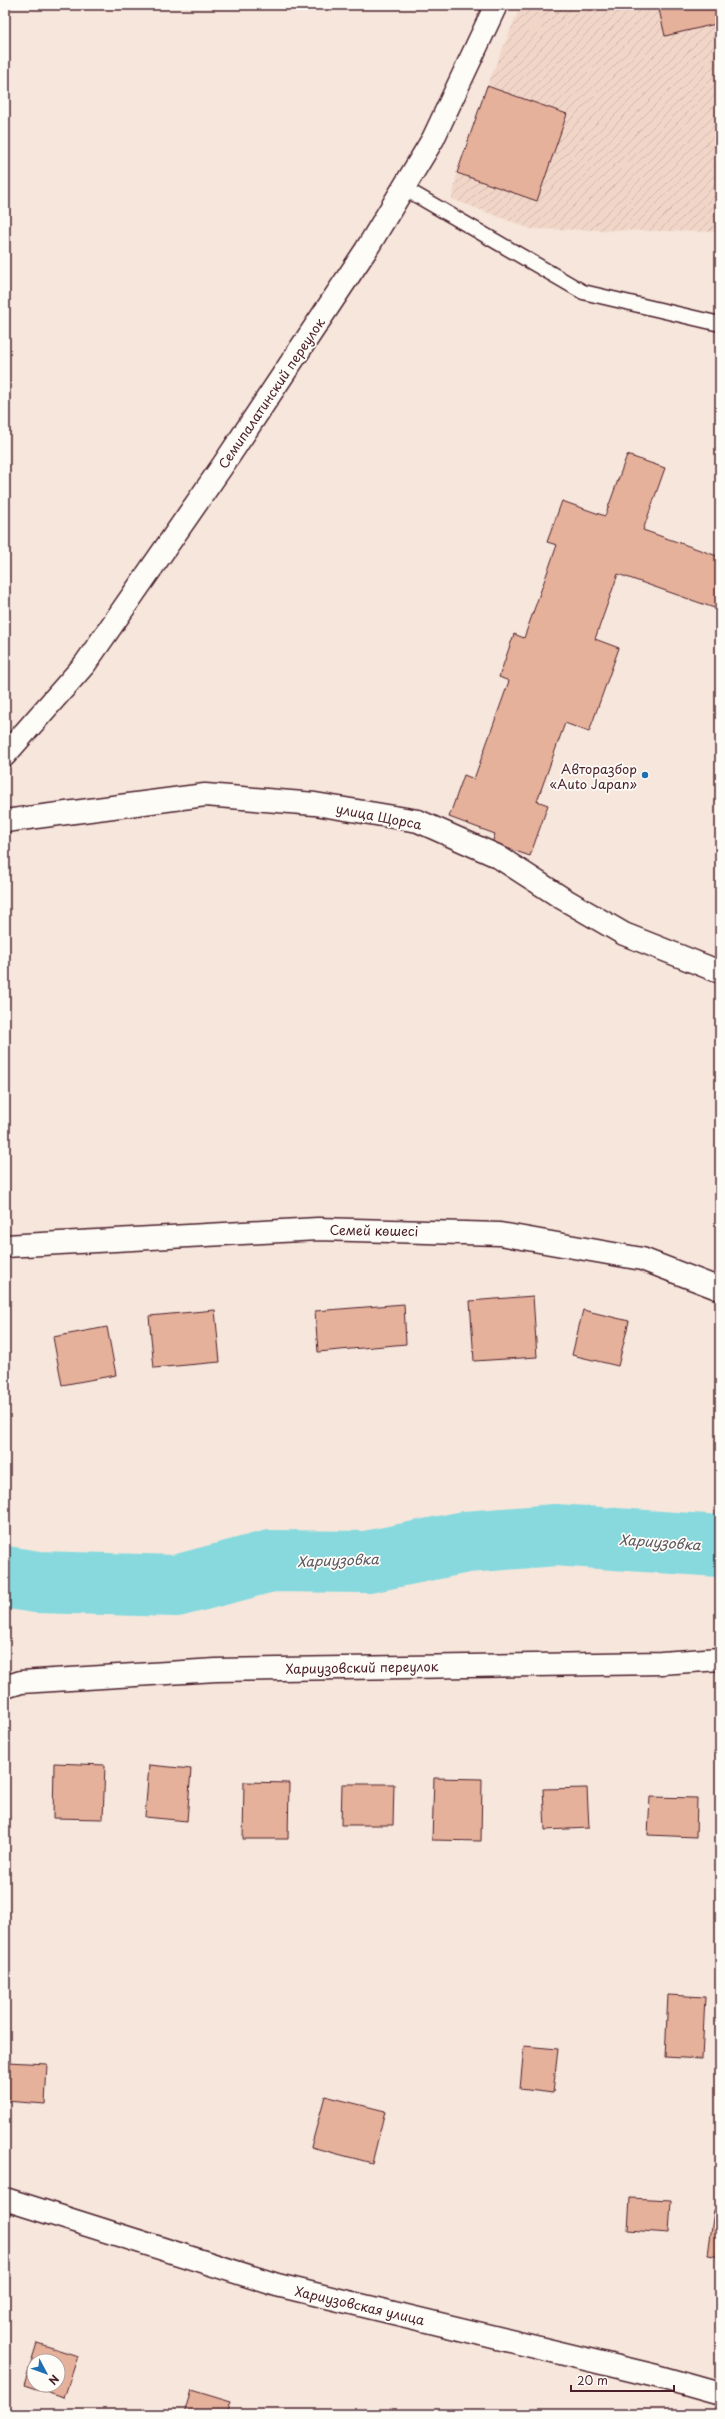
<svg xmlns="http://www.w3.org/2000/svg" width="725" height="2419" viewBox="0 0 725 2419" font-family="'Playpen Sans',sans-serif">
<defs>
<pattern id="industrial-furrows" width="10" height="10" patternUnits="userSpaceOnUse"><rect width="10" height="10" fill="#f1d6c8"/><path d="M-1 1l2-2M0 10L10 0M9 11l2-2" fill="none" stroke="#d0b7ac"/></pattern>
</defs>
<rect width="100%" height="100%" fill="#f6e6db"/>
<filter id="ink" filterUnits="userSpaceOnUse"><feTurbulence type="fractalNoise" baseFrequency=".025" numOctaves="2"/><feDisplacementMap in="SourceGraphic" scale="8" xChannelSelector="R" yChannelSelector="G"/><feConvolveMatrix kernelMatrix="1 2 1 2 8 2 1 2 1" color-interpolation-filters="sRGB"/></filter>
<g filter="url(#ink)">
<path fill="url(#industrial-furrows)" d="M521,5H720V232L531,229L452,199L457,173L487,86Z"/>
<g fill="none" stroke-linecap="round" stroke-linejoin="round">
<path stroke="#87d9de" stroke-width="62" d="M5,1577L37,1582L176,1586L271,1561L367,1562L466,1542L555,1535L720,1546"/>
</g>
<g fill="#e6b19b" stroke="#4a1f2b" fill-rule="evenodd">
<path d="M658,5H720V23L665,36Z"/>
<path d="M487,86L567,114L537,201L457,173Z"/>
<path d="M627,455L665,468L643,530L720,557V610L618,574L595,639L619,648L589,732L565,723L537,801L548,805L530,856L492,843L495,834L449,817L464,775L474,779L509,681L499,677L514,634L524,638L557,545L547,542L562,501L605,516Z"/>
<path d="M533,1296L537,1357L474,1361L470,1301Z"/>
<path d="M404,1304L406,1344L318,1352L315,1311Z"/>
<path d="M215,1310L220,1362L154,1368L149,1316Z"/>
<path d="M583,1310L629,1321L618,1366L572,1355Z"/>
<path d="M107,1327L116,1375L62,1385L53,1337Z"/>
<path d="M54,1763L105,1765L103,1819L53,1818Z"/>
<path d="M149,1765L191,1769L187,1821L145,1817Z"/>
<path d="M434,1778L482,1779L481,1841L432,1840Z"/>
<path d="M244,1782L289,1783L288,1839H243Z"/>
<path d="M342,1784H394L393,1825H341Z"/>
<path d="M587,1788L589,1828L545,1830L543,1789Z"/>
<path d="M650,1797L697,1798L696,1837L648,1835Z"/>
<path d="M668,1995L705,1997L702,2059L665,2057Z"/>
<path d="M524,2046L558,2049L553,2093L520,2089Z"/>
<path d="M7,2062L47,2064L45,2104L5,2101Z"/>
<path d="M325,2096L385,2111L372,2163L311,2147Z"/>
<path d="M630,2198L671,2200L669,2233L628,2230Z"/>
<path d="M714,2210L720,2211V2257L708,2255Z"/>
<path d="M37,2343L78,2356L64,2398L24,2385ZM34,2361H58V2385H34Z"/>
<path d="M191,2390L231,2402L227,2414H184Z"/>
</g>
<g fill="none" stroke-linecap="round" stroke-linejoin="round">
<g stroke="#4a1f2b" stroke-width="17">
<path id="lane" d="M404,188L583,292L720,324"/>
</g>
<g stroke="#4a1f2b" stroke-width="25">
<g id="street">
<path d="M5,755L85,664L223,465L366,250L433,139L496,5"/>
<path d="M5,821L205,795L315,804L418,821L497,856L562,898L624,934L720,972"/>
<path d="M5,1246L318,1229L500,1234L642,1259L720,1289"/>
<path d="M5,1687L21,1682L216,1670L661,1663L720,1659"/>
<path d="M5,2199L277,2285L656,2376L720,2394"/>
</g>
</g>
<use href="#lane" stroke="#fdfcf7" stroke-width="14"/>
<use href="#street" stroke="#fdfcf7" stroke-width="22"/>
</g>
</g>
<circle fill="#1f6fb2" stroke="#fdfcf7" stroke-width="1.5" cx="645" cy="775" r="4"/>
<g text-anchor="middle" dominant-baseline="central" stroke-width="3.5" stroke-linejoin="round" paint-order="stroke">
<g font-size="13" fill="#4a1f2b" stroke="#fdfcf7">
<text transform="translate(271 393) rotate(-56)">Семипалатинский переулок</text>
<text transform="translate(379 816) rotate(11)">улица Щорса</text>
<text transform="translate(374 1230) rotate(1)">Семей көшесі</text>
<text transform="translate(362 1667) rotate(-1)">Хариузовский переулок</text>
<text transform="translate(360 2305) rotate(13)">Хариузовская улица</text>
</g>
<g font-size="13" fill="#4a1f2b" stroke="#fdfcf7" text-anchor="end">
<text x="637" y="768">Авторазбор<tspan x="637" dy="15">«Auto Japan»</tspan></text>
</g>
<g font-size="14" font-style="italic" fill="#5c5761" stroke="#fdfcf7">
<text transform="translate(660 1542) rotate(4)">Хариузовка</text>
<text transform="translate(338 1560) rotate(-2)">Хариузовка</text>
</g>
</g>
<rect width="725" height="2419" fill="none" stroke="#fdfcf7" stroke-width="20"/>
<rect x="10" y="10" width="705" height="2399" fill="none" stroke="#4a1f2b" stroke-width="1.5" filter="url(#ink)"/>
<g transform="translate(46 2373) rotate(131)"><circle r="19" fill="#fdfcf7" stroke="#b5a4a5"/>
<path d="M0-3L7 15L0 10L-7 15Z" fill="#1f6fb2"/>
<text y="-6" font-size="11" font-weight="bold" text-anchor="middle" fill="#4a1f2b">N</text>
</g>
<path d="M571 2385v6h103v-6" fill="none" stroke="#4a1f2b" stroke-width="2"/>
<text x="577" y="2385" font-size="12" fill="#4a1f2b" stroke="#fdfcf7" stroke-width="3" paint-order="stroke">20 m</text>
</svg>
